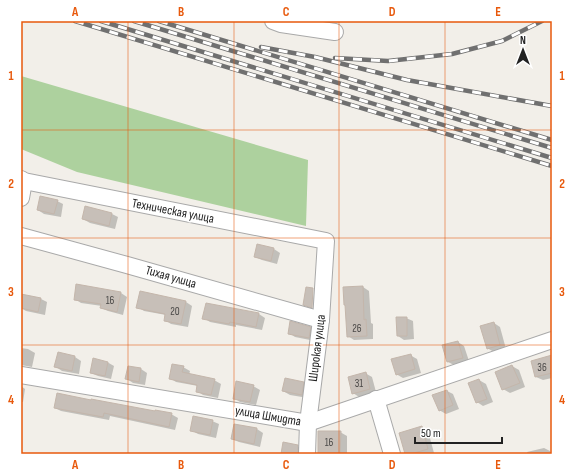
<svg xmlns="http://www.w3.org/2000/svg" width="573" height="475" viewBox="0 0 573 475" font-family="'Sofia Sans Condensed',sans-serif">
<rect width="100%" height="100%" fill="#f2efe9"/>
<path fill="#add19e" d="M21,76L308,160L306,226L77,172L21,149Z"/>
<g fill="#0003">
<path d="M57,201L63,204L61,217L44,214L38,210Z"/>
<path d="M86,208L112,214L118,217L115,229L90,223L83,219Z"/>
<path d="M274,249L280,253L277,264L262,260L255,257Z"/>
<path d="M363,287L369,291L371,323L373,324V339L354,340L348,336Z"/>
<path d="M314,290L320,293L318,310L313,309Z"/>
<path d="M141,292L186,302L192,306L188,327L171,324L165,320L166,315L144,311L138,307Z"/>
<path d="M121,293L127,297L123,315L108,311L101,308L102,306L81,303L75,299Z"/>
<path d="M41,299L47,302L45,315L26,311L21,308V302Z"/>
<path d="M259,314L265,318L262,330L236,325V327L210,322L204,318Z"/>
<path d="M406,318L413,321L414,339L404,340L398,336Z"/>
<path d="M494,323L500,327L506,349L494,352L487,348Z"/>
<path d="M310,328L317,332L315,341L295,337L289,333Z"/>
<path d="M458,342L464,346L469,361L454,365L448,362Z"/>
<path d="M21,348L28,349L35,353L32,367L21,365Z"/>
<path d="M58,354L75,357L81,361L79,374L62,371L56,367Z"/>
<path d="M410,355L417,359L421,373L403,378L396,374Z"/>
<path d="M552,356V378L543,380L536,377Z"/>
<path d="M107,362L114,366L111,379L98,376L91,373Z"/>
<path d="M512,366L519,370L525,387L510,393L503,389Z"/>
<path d="M129,367L141,369L147,373L145,385L133,383L127,379Z"/>
<path d="M183,367L190,371L189,375L214,380L221,384L218,398L203,395L197,391L198,386L176,382L170,378Z"/>
<path d="M365,373L372,377L376,392L359,397L353,393Z"/>
<path d="M479,380L486,384L493,402L483,406L477,402Z"/>
<path d="M303,383L310,386L308,398L290,395L283,391Z"/>
<path d="M21,386L25,389L23,402H21V404Z"/>
<path d="M253,386L260,390L256,405L240,402L234,398Z"/>
<path d="M447,391L453,394L459,409L446,414L439,410Z"/>
<path d="M55,408L171,414L178,418L175,430L110,416L109,420L61,411Z"/>
<path d="M212,421L219,424L216,438L198,434L191,430Z"/>
<path d="M422,428L428,431L434,453L430,454H406Z"/>
<path d="M257,429L263,433L260,447L239,442L232,439Z"/>
<path d="M340,432L347,436V454H319Z"/>
<path d="M297,446L304,450L303,454H282Z"/>
<path d="M544,448L550,451L551,454H528L527,452Z"/>
</g>
<g fill="#c7bfb8" stroke="#c4b6ab">
<path d="M40,196L58,200L54,214L37,210Z"/>
<path d="M85,206L112,213L109,226L82,219Z"/>
<path d="M257,244L274,248L271,261L254,257Z"/>
<path d="M76,284L121,292L117,312L100,308L101,304L74,300Z"/>
<path d="M363,286L364,320L366,319L367,336L347,337L345,305H344L343,287Z"/>
<path d="M306,287L313,288L312,308L303,305Z"/>
<path d="M140,291L186,301L181,324L164,321L165,314L136,308Z"/>
<path d="M21,294L41,298L38,312L21,308Z"/>
<path d="M206,303L259,313L256,327L230,322L229,324L202,319Z"/>
<path d="M396,317H407V336H397Z"/>
<path d="M290,321L311,327L309,338L288,334Z"/>
<path d="M494,322L500,345L487,349L480,326Z"/>
<path d="M458,341L463,358L447,362L442,345Z"/>
<path d="M58,352L75,356L72,371L54,367Z"/>
<path d="M411,354L415,369L396,375L391,359Z"/>
<path d="M552,355V373L535,377L531,361Z"/>
<path d="M93,358L108,362L105,376L90,373Z"/>
<path d="M172,364L184,366L182,372L215,379L211,395L196,392L197,385L169,379Z"/>
<path d="M512,365L520,383L502,390L495,372Z"/>
<path d="M128,366L141,368L139,382L125,379Z"/>
<path d="M366,372L370,389L352,394L348,377Z"/>
<path d="M285,378L304,382L302,395L282,391Z"/>
<path d="M479,379L487,399L476,403L468,383Z"/>
<path d="M236,381L254,385L250,402L233,399Z"/>
<path d="M447,390L453,405L439,411L432,395Z"/>
<path d="M57,393L91,400V399L155,411V410L172,413L169,427L104,413L103,417L54,408Z"/>
<path d="M193,416L213,420L210,435L190,431Z"/>
<path d="M234,424L257,428L254,444L231,439Z"/>
<path d="M422,426L428,449L411,454H405L399,433Z"/>
<path d="M318,431H341L340,454H318Z"/>
<path d="M283,442L298,445V454H281Z"/>
</g>
<g fill="none" stroke-linecap="round" stroke-linejoin="round">
<g stroke="#a9a9a9" stroke-width="18">
<g id="minor">
<path d="M273,21L281,24L335,32"/>
<path d="M21,179L24,181L326,241L321,320L308,423L307,454"/>
<path d="M21,198L24,181"/>
<path d="M21,236L127,265L321,320"/>
<path d="M21,375L308,423L552,340"/>
<path d="M376,399L392,454"/>
</g>
</g>
<use href="#minor" stroke="#fff" stroke-width="16"/>
<g stroke="#707070" stroke-width="4.5">
<g id="rail">
<path d="M75,21L552,166"/>
<path d="M101,21L552,158"/>
<path d="M134,21L552,148"/>
<path d="M159,21L552,140"/>
<path d="M261,47L315,57L407,80L552,106"/>
<path d="M335,58L388,61L452,54L502,41L542,21"/>
</g>
</g>
<use href="#rail" stroke="#fff" stroke-width="3" stroke-dasharray="9" stroke-linecap="butt"/>
</g>
<path fill="none" stroke="#e8590c" stroke-width="1" stroke-opacity="0.55" d="M128,21V454M234,21V454M339,21V454M445,21V454M21,130H552M21,238H552M21,345H552"/>
<g text-anchor="middle" dominant-baseline="central" stroke-width="3.5" stroke-linejoin="round" paint-order="stroke">
<g font-size="11" fill="#4b4948">
<text x="110" y="300">16</text>
<text x="175" y="311">20</text>
<text x="357" y="328">26</text>
<text x="542" y="367">36</text>
<text x="359" y="383">31</text>
<text x="329" y="442">16</text>
</g>
<g font-size="13" fill="#222" stroke="#fff">
<text transform="translate(173 211) rotate(11)">Техническая улица</text>
<text transform="translate(171 277) rotate(16)">Тихая улица</text>
<text transform="translate(317 348) rotate(-83)">Широкая улица</text>
<text transform="translate(268 416) rotate(10)">улица Шмидта</text>
</g>
</g>
<rect width="573" height="475" fill="none" stroke="#ffffff" stroke-width="44"/>
<g transform="translate(523 50)" stroke="#ffffff" stroke-width="3" paint-order="stroke">
<path d="M0-3L7 15L0 10L-7 15Z" fill="#222222"/>
<text y="-6" font-size="11" font-weight="bold" text-anchor="middle" fill="#222222">N</text>
</g>
<path d="M415 437v6h87v-6" fill="none" stroke="#222222" stroke-width="2"/>
<text x="421" y="437" font-size="12" fill="#222222" stroke="#ffffff" stroke-width="3" paint-order="stroke">50 m</text>
<rect x="22" y="22" width="529" height="431" fill="none" stroke="#e8590c" stroke-width="1.5"/>
<g font-size="13" text-anchor="middle" font-weight="bold" fill="#e8590c">
<text x="75" y="16">A</text>
<text x="181" y="16">B</text>
<text x="286" y="16">C</text>
<text x="392" y="16">D</text>
<text x="498" y="16">E</text>
<text x="11" y="80">1</text>
<text x="562" y="80">1</text>
<text x="11" y="188">2</text>
<text x="562" y="188">2</text>
<text x="11" y="296">3</text>
<text x="562" y="296">3</text>
<text x="11" y="404">4</text>
<text x="562" y="404">4</text>
<text x="75" y="469">A</text>
<text x="181" y="469">B</text>
<text x="286" y="469">C</text>
<text x="392" y="469">D</text>
<text x="498" y="469">E</text>
</g>
</svg>
